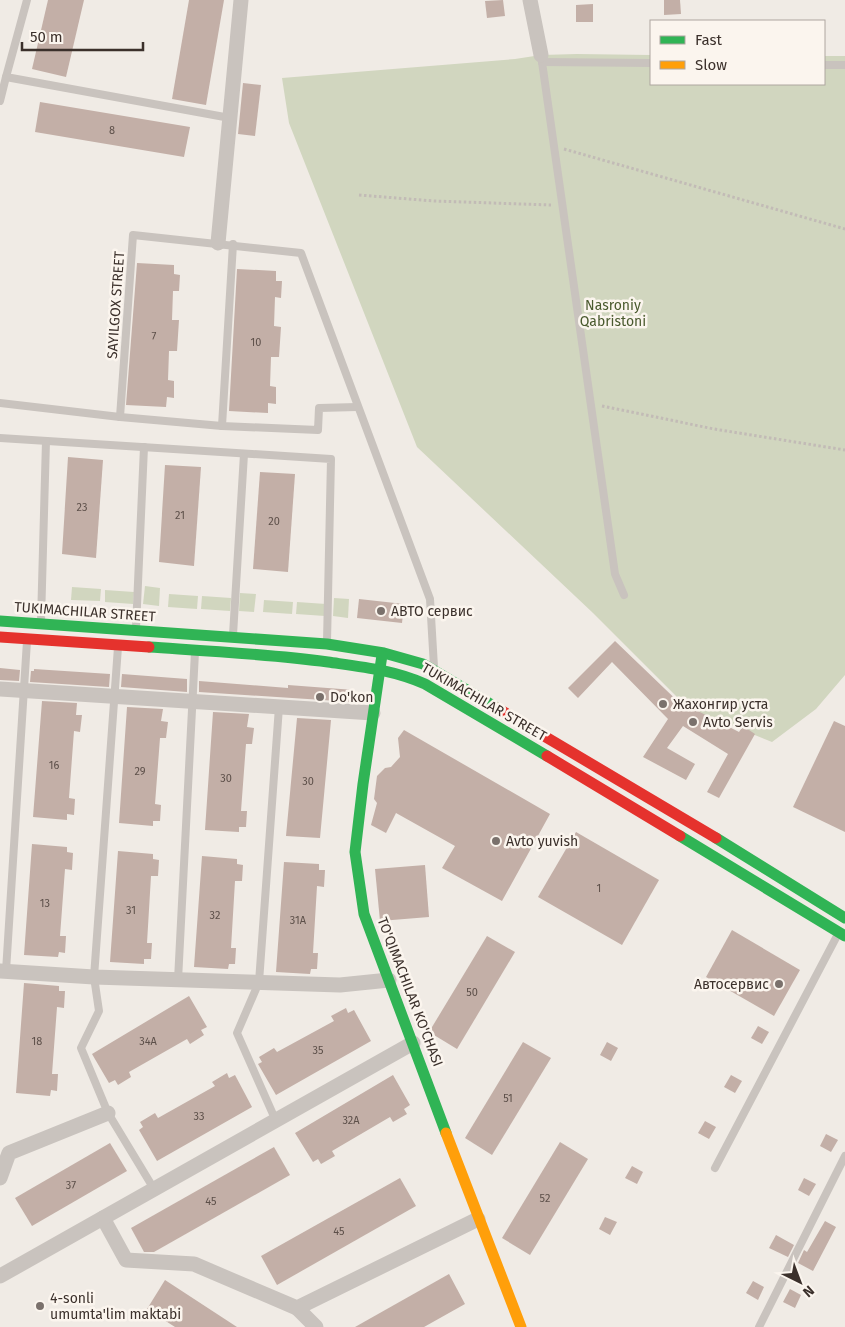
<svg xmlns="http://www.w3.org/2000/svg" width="845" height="1327" viewBox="0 0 845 1327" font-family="'Fira Sans',sans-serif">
<rect width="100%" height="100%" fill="#f0ebe5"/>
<g fill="#d1d6bf">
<path d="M577,54L651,55V84H824V56H845V675L816,709L772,742L688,708L593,613L417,447L289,123L282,78L515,59L541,55Z"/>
<path d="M145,586L160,588L159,606L143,604Z"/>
<path d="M72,587L101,589L100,601L71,600Z"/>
<path d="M105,590L134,592L133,604L105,602Z"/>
<path d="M240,593L256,594L254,612L239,611Z"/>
<path d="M169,594L198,596L197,609L168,607Z"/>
<path d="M202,596L231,598L230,611L201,609Z"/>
<path d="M334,598L349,599L348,618L333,616Z"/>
<path d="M264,600L293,602L292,614L263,612Z"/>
<path d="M297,602L326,604L325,616L296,614Z"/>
</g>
<g fill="#c3afa7">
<path d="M48,0H84L66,77L32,69Z"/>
<path d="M189,0H224L206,105L172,99Z"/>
<path d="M503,0L505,16L487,18L485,1Z"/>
<path d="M664,0H680L681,14L664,15Z"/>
<path d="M593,4V22H576V5Z"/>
<path d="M243,83L261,85L255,136L238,134Z"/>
<path d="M40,102L190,127L184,157L35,132Z"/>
<path d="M137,263L174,265V274L180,275L179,291H173L172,320H179L177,351H169L168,380L174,381V398L167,397L166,407L126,405Z"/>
<path d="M237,269L276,271V281H282L281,298L275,297L274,326L281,327L279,357H271L270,386L276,387V404L268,403V413L229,411Z"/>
<path d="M68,457L103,460L96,558L62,554Z"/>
<path d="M165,465L201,467L194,566L159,562Z"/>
<path d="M260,472L295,474L288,572L253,569Z"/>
<path d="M359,599L404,604L402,623L357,618Z"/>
<path d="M615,641L689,712L692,708L739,732L743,726L755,734L719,798L707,792L728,754L683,726L667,748L695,764L686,780L643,757L668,719L612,662L578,698L568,688Z"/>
<path d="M0,668L20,670L19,681L0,680Z"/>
<path d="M34,669L110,674L109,687L30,682L31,671H34Z"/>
<path d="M122,674L187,679V692L121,687Z"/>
<path d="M199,681L288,688V685L354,690L353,702L199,692Z"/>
<path d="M42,701L77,703L76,715H82L80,732L74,731L69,798L75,799L74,815L67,814V820L33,817Z"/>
<path d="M127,707L163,709L161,721L168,722L166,738H160L155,804L161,805L160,821H153V826L119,823Z"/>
<path d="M213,712L249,714L247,727L254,728L252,744H246L241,811H247L246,827H239V832L205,830Z"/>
<path d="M297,718L331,720L320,838L286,836Z"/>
<path d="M834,721L845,726V832L793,807Z"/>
<path d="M404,730L550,814L502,901L442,868L455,846L396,813L386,833L371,825L377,803L374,799L377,776L385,768L391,767L400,757L398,738Z"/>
<path d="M576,832L659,880L622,945L538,897Z"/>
<path d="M32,844L67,847V852L73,853L72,870L65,869L60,936H66L65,953L59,952L58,957L24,955Z"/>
<path d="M118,851L153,854V859L159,860L158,876H151L147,943H152L151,959H144V964L110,962Z"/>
<path d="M202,856L237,859V864L243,865L242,881H235L231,948H236L235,964H229L228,969L194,967Z"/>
<path d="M284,862L319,864V870H325L324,887L317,886L313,953H318L317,969H311L310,974L276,972Z"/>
<path d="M425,865L429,917L380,921L375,869Z"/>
<path d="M732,930L800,970L774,1016L706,977Z"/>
<path d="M487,936L515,952L457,1049L429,1032Z"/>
<path d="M24,983L59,986V991H65L64,1008L57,1007L52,1074H58L57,1091L51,1090L50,1096L16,1093Z"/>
<path d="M189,996L207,1027L201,1030L204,1035L190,1044L187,1039L129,1072L131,1077L118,1085L115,1080L109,1083L92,1054Z"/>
<path d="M346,1008L348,1013L354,1010L371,1041L276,1095L258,1064L262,1062L259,1057L274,1048L277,1052L334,1021L331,1016Z"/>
<path d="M758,1026L769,1032L762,1044L751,1038Z"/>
<path d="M523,1042L551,1058L492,1155L465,1138Z"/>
<path d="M607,1042L618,1048L611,1061L600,1055Z"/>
<path d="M227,1073L229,1078L235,1075L252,1107L157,1161L139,1130L143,1127L140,1122L155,1113L158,1118L215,1086L212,1082Z"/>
<path d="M393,1075L410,1105L404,1109L407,1114L393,1122L390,1117L332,1151L335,1156L321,1164L318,1159L313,1162L295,1133Z"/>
<path d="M731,1075L742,1081L735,1093L724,1087Z"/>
<path d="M705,1121L716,1127L709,1139L698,1133Z"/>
<path d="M826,1134L838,1140L831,1152L820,1146Z"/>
<path d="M560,1142L588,1159L530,1255L502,1238Z"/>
<path d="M110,1143L127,1171L32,1226L15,1198Z"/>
<path d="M274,1147L290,1175L154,1252H144L131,1228Z"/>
<path d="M632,1166L643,1172L637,1184L625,1178Z"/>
<path d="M400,1178L416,1206L277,1285L261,1256Z"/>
<path d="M804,1178L816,1184L809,1196L798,1190Z"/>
<path d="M605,1217L617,1222L610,1235L599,1229Z"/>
<path d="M825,1221L836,1227L813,1271L798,1263L804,1250L807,1252Z"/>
<path d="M776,1235L794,1245L788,1257L769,1248Z"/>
<path d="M449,1274L465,1304L424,1327H355Z"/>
<path d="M165,1280L237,1327H175L147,1309Z"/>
<path d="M753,1281L764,1287L758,1300L746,1293Z"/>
<path d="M790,1289L801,1295L795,1308L783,1302Z"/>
</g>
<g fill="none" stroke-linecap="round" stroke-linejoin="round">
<g stroke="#c2bbb6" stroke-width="3" stroke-dasharray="2.5 2.5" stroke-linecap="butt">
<path d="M564,149L845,229"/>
<path d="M359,195L434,201L551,205"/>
<path d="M602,406L714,429L845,450"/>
</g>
<g stroke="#c9c3be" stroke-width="8">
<path d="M27,0L6,77L230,118"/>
<path d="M541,55L615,574L624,595"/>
<path d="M542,62L651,63"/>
<path d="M824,65H845"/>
<path d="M0,101L6,77"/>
<path d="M0,403L120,417L222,426L318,430L319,408L357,407"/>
<path d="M120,417L133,235L301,253L430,599L434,667"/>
<path d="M222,426L233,244"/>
<path d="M0,438L331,459L327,642"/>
<path d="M41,621L46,441"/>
<path d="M136,628L144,447"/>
<path d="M233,635L244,454"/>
<path d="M118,647L94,977L99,1011L81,1048L108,1113L154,1189"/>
<path d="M6,971L27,641"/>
<path d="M178,980L195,652"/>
<path d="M276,1121L237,1033L259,982L279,707"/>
<path d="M715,1168L838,934"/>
<path d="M759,1327L845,1156"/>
</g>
<g stroke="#c9c3be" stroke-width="15">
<path d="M530,0L541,55"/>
<path d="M218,243L241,0"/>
<path d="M0,689L373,713"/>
<path d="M0,971L94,977L340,985L389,980"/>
<path d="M0,1178L9,1153L108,1113"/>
<path d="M103,1218L126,1260L194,1264L297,1308L478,1219"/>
<path d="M0,1276L413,1043"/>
<path d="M297,1308L316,1327"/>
</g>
<g stroke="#30b455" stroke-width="11">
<path d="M0,621L327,644L384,653L423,664L497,708"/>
<path d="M149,647C209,651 269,654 328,662C363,667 393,670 425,684L547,756"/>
<path d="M382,655L363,784L355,852L364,914L446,1133"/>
<path d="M680,836L845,936"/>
<path d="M716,838L845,918"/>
</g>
<path stroke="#ff9f0a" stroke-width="11" d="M446,1133L521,1327"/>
<g stroke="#e5322d" stroke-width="11">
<path d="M0,637L149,647"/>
<path d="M497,708L716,838"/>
<path d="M547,756L680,836"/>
</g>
</g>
<g fill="#7a716c" stroke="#fbf5ee" stroke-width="2">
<circle cx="381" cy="611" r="5"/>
<circle cx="320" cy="697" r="5"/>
<circle cx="663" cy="704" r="5"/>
<circle cx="693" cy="722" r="5"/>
<circle cx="496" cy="841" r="5"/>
<circle cx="779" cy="984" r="5"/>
<circle cx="40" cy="1306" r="5"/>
</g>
<g text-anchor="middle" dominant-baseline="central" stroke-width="5" stroke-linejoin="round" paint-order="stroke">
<g font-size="11" fill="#5d504a">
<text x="112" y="130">8</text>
<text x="154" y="336">7</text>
<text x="256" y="342">10</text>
<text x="82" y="507">23</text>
<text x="180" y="515">21</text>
<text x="274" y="521">20</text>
<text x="54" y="765">16</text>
<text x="140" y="771">29</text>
<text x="226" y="778">30</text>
<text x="308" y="781">30</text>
<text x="599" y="888">1</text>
<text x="45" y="903">13</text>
<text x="131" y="910">31</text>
<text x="215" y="915">32</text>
<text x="298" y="920">31А</text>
<text x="472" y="992">50</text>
<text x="37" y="1041">18</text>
<text x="148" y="1041">34А</text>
<text x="318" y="1050">35</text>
<text x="508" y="1098">51</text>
<text x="199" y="1116">33</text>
<text x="351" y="1120">32А</text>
<text x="71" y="1185">37</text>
<text x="545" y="1198">52</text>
<text x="211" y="1201">45</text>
<text x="339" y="1231">45</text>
</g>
<g font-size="14" fill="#3b302b" stroke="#fbf5ee">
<text transform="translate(116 305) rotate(-86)">SAYILGOX STREET</text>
<text transform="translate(85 612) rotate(4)">TUKIMACHILAR STREET</text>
<text transform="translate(484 702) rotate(30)">TUKIMACHILAR STREET</text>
<text transform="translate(410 992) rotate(69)">TO'QIMACHILAR KO'CHASI</text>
</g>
<g font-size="14" fill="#4a5a2e" stroke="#fbf5ee">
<text x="613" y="305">Nasroniy<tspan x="613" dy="16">Qabristoni</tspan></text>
</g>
<g font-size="14" fill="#3b302b" stroke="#fbf5ee" text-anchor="start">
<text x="391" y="611">АВТО сервис</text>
<text x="330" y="697">Do'kon</text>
<text x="673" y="704">Жахонгир уста</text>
<text x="703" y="722">Avto Servis</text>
<text x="506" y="841">Avto yuvish</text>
<text x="769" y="984" text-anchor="end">Автосервис</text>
<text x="50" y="1298">4-sonli<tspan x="50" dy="16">umumta'lim maktabi</tspan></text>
</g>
</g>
<rect x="650" y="20" width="175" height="65" fill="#fbf5ee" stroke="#aea6a0"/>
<rect x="660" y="36" width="25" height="8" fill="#30b455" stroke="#aea6a0"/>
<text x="695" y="45" font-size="15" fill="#3b302b">Fast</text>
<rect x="660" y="61" width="25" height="8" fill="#ff9f0a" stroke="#aea6a0"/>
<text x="695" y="70" font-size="15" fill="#3b302b">Slow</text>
<g transform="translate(800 1282) rotate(138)" stroke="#fbf5ee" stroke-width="4" paint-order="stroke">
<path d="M0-4L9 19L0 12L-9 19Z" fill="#3b302b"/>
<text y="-8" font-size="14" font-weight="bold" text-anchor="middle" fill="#3b302b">N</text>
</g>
<path d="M22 42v8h121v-8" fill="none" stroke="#3b302b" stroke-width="2.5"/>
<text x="30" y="42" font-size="15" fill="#3b302b" stroke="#fbf5ee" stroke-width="4" paint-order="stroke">50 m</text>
</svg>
